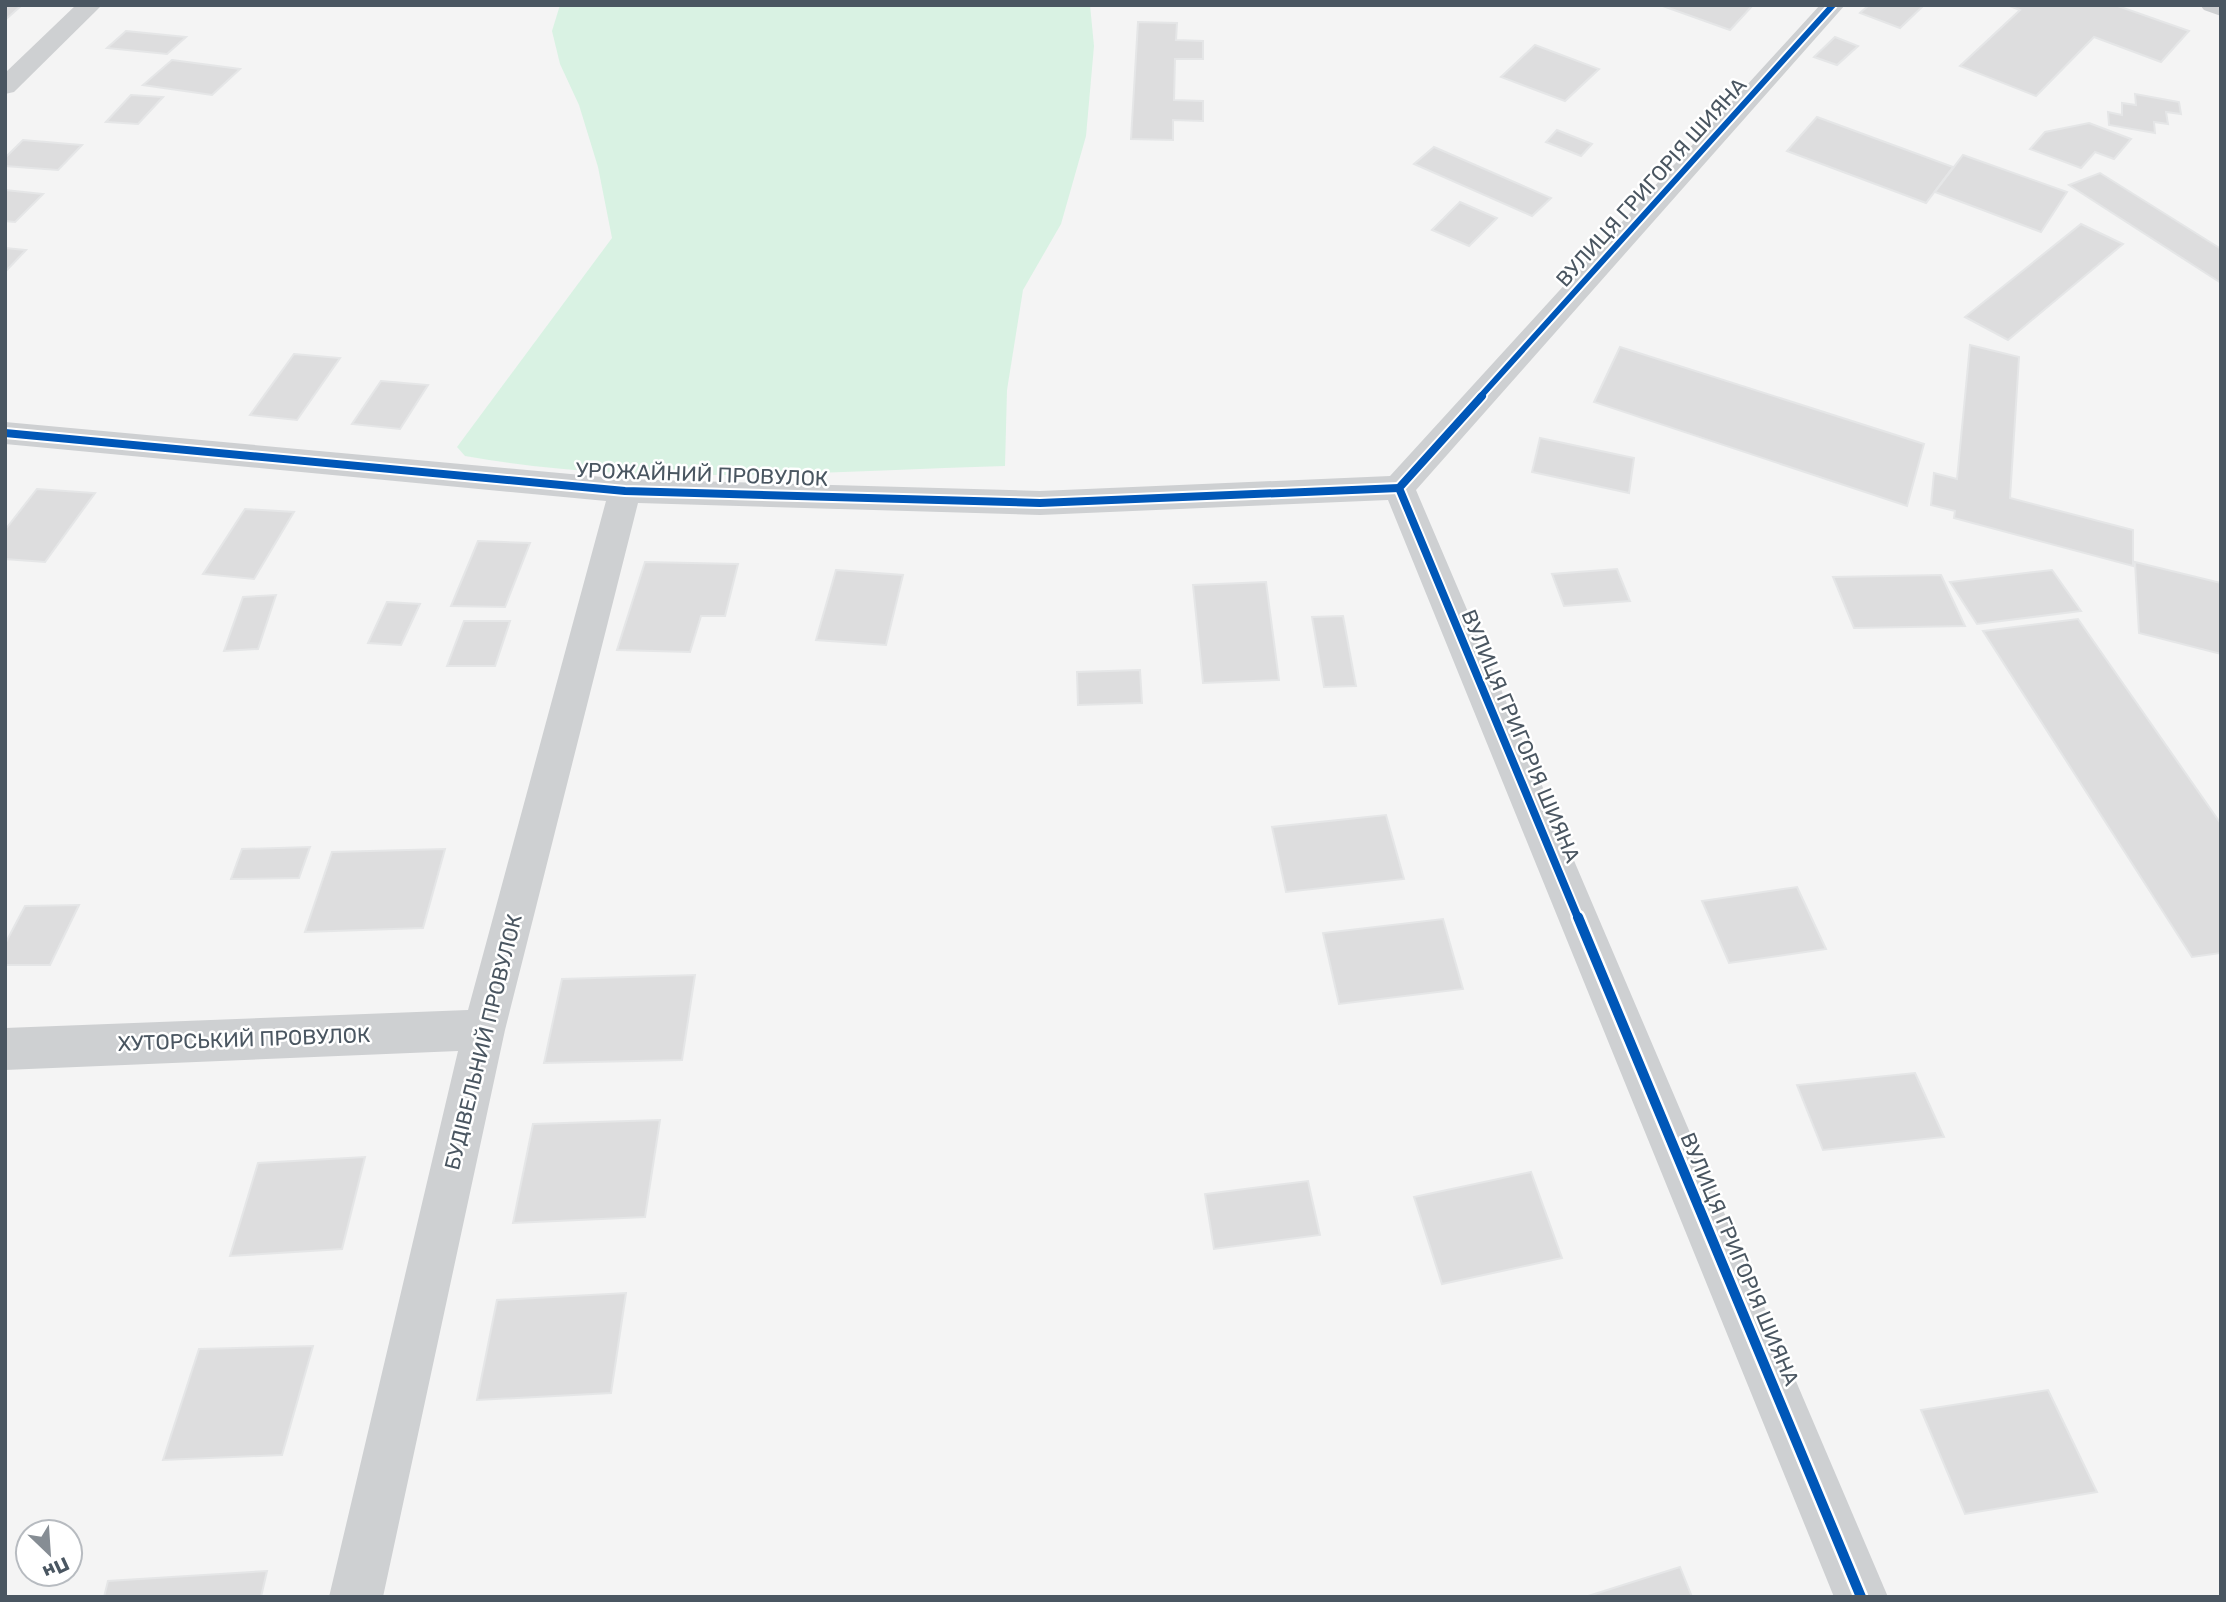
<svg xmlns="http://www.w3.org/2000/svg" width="2226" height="1602" viewBox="0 0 2226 1602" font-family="Rubik,sans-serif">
<rect width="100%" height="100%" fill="#f4f4f4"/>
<path fill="#d9f2e3" d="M560,5H1090L1094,46L1086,136L1061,224L1023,290L1007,390L1005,466C825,471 642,488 465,456L457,447L612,238L598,167L579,105L560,64L552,31Z"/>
<g fill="#ddddde" stroke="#e5e6e7" stroke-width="2">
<path d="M5,5H22L5,20Z"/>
<path d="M1660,5H1753L1730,30Z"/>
<path d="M1869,5H1924L1900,28L1860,13Z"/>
<path d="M2007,5H2115L2189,31L2161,62L2094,37L2036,96L1960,66L2020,10Z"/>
<path d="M1138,22L1177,23L1176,40L1203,41V59H1175L1174,100L1203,101V121L1173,120V140L1131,139Z"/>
<path d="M126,31L186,37L167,54L107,48Z"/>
<path d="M1835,37L1858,46L1837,65L1814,57Z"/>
<path d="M1535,45L1599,69L1565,101L1501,77Z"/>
<path d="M172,60L240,69L212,95L143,85Z"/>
<path d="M2135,94L2179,102L2181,114L2166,112L2168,124L2154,122L2155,133L2109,125L2108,112L2122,115V103L2136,105Z"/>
<path d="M131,95L163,97L138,124L106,122Z"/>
<path d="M1817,117L1953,167L1926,203L1787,151Z"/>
<path d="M2089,123L2131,139L2114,159L2095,152L2081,168L2030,149L2045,132Z"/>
<path d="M1557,130L1592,144L1581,156L1546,142Z"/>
<path d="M23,140L82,145L58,170L5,166V158Z"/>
<path d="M1434,147L1551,198L1532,216L1414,164Z"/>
<path d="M1963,155L2067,192L2041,232L1935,192Z"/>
<path d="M2100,173L2221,249V283L2069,185Z"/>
<path d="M5,190L43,194L15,222L5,221Z"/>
<path d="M1460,202L1497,218L1469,246L1432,230Z"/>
<path d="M2081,224L2123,244L2008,340L1965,317Z"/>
<path d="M5,248L26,250L5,272Z"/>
<path d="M1970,345L2019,357L2010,498L2133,530V566L1954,518L1955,511L1931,505L1934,473L1957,479Z"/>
<path d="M1620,347L1924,444L1907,506L1594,402Z"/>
<path d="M294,354L340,358L297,420L250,415Z"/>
<path d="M381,381L428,385L400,429L352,424Z"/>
<path d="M1540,438L1634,458L1629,493L1532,472Z"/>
<path d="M37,489L95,493L45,562L5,559V530Z"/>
<path d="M245,509L294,512L254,579L203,574Z"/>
<path d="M478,541L530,543L505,607L451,606Z"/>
<path d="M645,562L738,564L725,616H701L690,652L617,650Z"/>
<path d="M2135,562L2221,583V654L2139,633Z"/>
<path d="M1617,569L1630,601L1564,606L1552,574Z"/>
<path d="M836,570L903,575L886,645L816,640Z"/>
<path d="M2052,570L2081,611L1977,624L1950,582Z"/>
<path d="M1941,575L1965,626L1854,628L1833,577Z"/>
<path d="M1266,582L1279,680L1203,683L1193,585Z"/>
<path d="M276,595L258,649L224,651L243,597Z"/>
<path d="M387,602L420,604L401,645L368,643Z"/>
<path d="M1343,616L1356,686L1324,687L1312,617Z"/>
<path d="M2078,619L2221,824V953L2192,957L1983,631Z"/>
<path d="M464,621H510L495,666H447Z"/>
<path d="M1140,670L1142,703L1078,705L1077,672Z"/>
<path d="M1386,815L1404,879L1286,892L1272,827Z"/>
<path d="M310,847L299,878L231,879L242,849Z"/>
<path d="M445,849L423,928L305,932L332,852Z"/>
<path d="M1797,887L1826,949L1729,963L1702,901Z"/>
<path d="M79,905L50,965H5V944L25,906Z"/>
<path d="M1443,919L1463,989L1339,1004L1323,933Z"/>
<path d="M695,975L682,1060L544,1063L562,979Z"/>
<path d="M1915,1073L1944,1137L1823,1150L1797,1085Z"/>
<path d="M660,1120L645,1217L513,1223L533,1124Z"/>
<path d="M365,1157L342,1249L230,1256L258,1163Z"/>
<path d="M1531,1172L1562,1258L1442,1284L1414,1197Z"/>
<path d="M1308,1181L1320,1235L1214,1249L1205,1194Z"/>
<path d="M626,1293L611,1393L477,1400L497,1300Z"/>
<path d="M313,1346L282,1455L163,1460L199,1349Z"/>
<path d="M2048,1390L2097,1492L1965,1514L1921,1410Z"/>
<path d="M1680,1567L1692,1597H1585Z"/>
<path d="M267,1571L261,1597H104L108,1581Z"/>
</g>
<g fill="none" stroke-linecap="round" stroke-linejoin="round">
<g fill="#ced0d2" fill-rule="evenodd">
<path d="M76,5H102L14,92L5,94V73Z"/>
<path d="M1820,5H1845L1416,490L1888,1597H1834L1388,500L1040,515L638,503L505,1030L383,1597H329L458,1051L5,1070V1028L468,1010L606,501L5,444V422L625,479L1040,491L1390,476Z"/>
<path d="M2200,5H2221V16L2204,10Z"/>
</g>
<g stroke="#fff" stroke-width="10">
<path id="cycleway-far2" d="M1480,397L1833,5"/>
</g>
<g stroke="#fff" stroke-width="12">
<g id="cycleway-far1">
<path d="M1482,396L1399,488L1578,918"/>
<path d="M5,433L625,491L1040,503L1399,488"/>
</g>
</g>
<g stroke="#fff" stroke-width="15">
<path id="cycleway" d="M1578,917L1861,1597"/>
</g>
<use href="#cycleway-far2" stroke="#0057b8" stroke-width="6"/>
<use href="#cycleway-far1" stroke="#0057b8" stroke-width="8"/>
<use href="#cycleway" stroke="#0057b8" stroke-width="10"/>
</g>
<g text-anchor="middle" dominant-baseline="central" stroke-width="5" stroke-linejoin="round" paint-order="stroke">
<g font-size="21" fill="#4a5661" stroke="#fff">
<text transform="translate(1651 182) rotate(-48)">ВУЛИЦЯ ГРИГОРІЯ ШИЯНА</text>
<text transform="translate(702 474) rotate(2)">УРОЖАЙНИЙ ПРОВУЛОК</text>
<text transform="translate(1521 736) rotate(67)">ВУЛИЦЯ ГРИГОРІЯ ШИЯНА</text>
<text transform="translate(244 1039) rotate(-2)">ХУТОРСЬКИЙ ПРОВУЛОК</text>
<text transform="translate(483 1042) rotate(-76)">БУДІВЕЛЬНИЙ ПРОВУЛОК</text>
<text transform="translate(1740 1259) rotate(67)">ВУЛИЦЯ ГРИГОРІЯ ШИЯНА</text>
</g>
</g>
<rect width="2226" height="1602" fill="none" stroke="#4a5661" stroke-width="14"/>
<g transform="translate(49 1553) rotate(155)"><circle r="33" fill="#ffffff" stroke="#b7bbc0" stroke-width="2"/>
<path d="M0-5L12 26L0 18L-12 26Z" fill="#868d94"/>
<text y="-10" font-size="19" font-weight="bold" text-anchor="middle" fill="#4a5661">Пн</text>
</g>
</svg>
